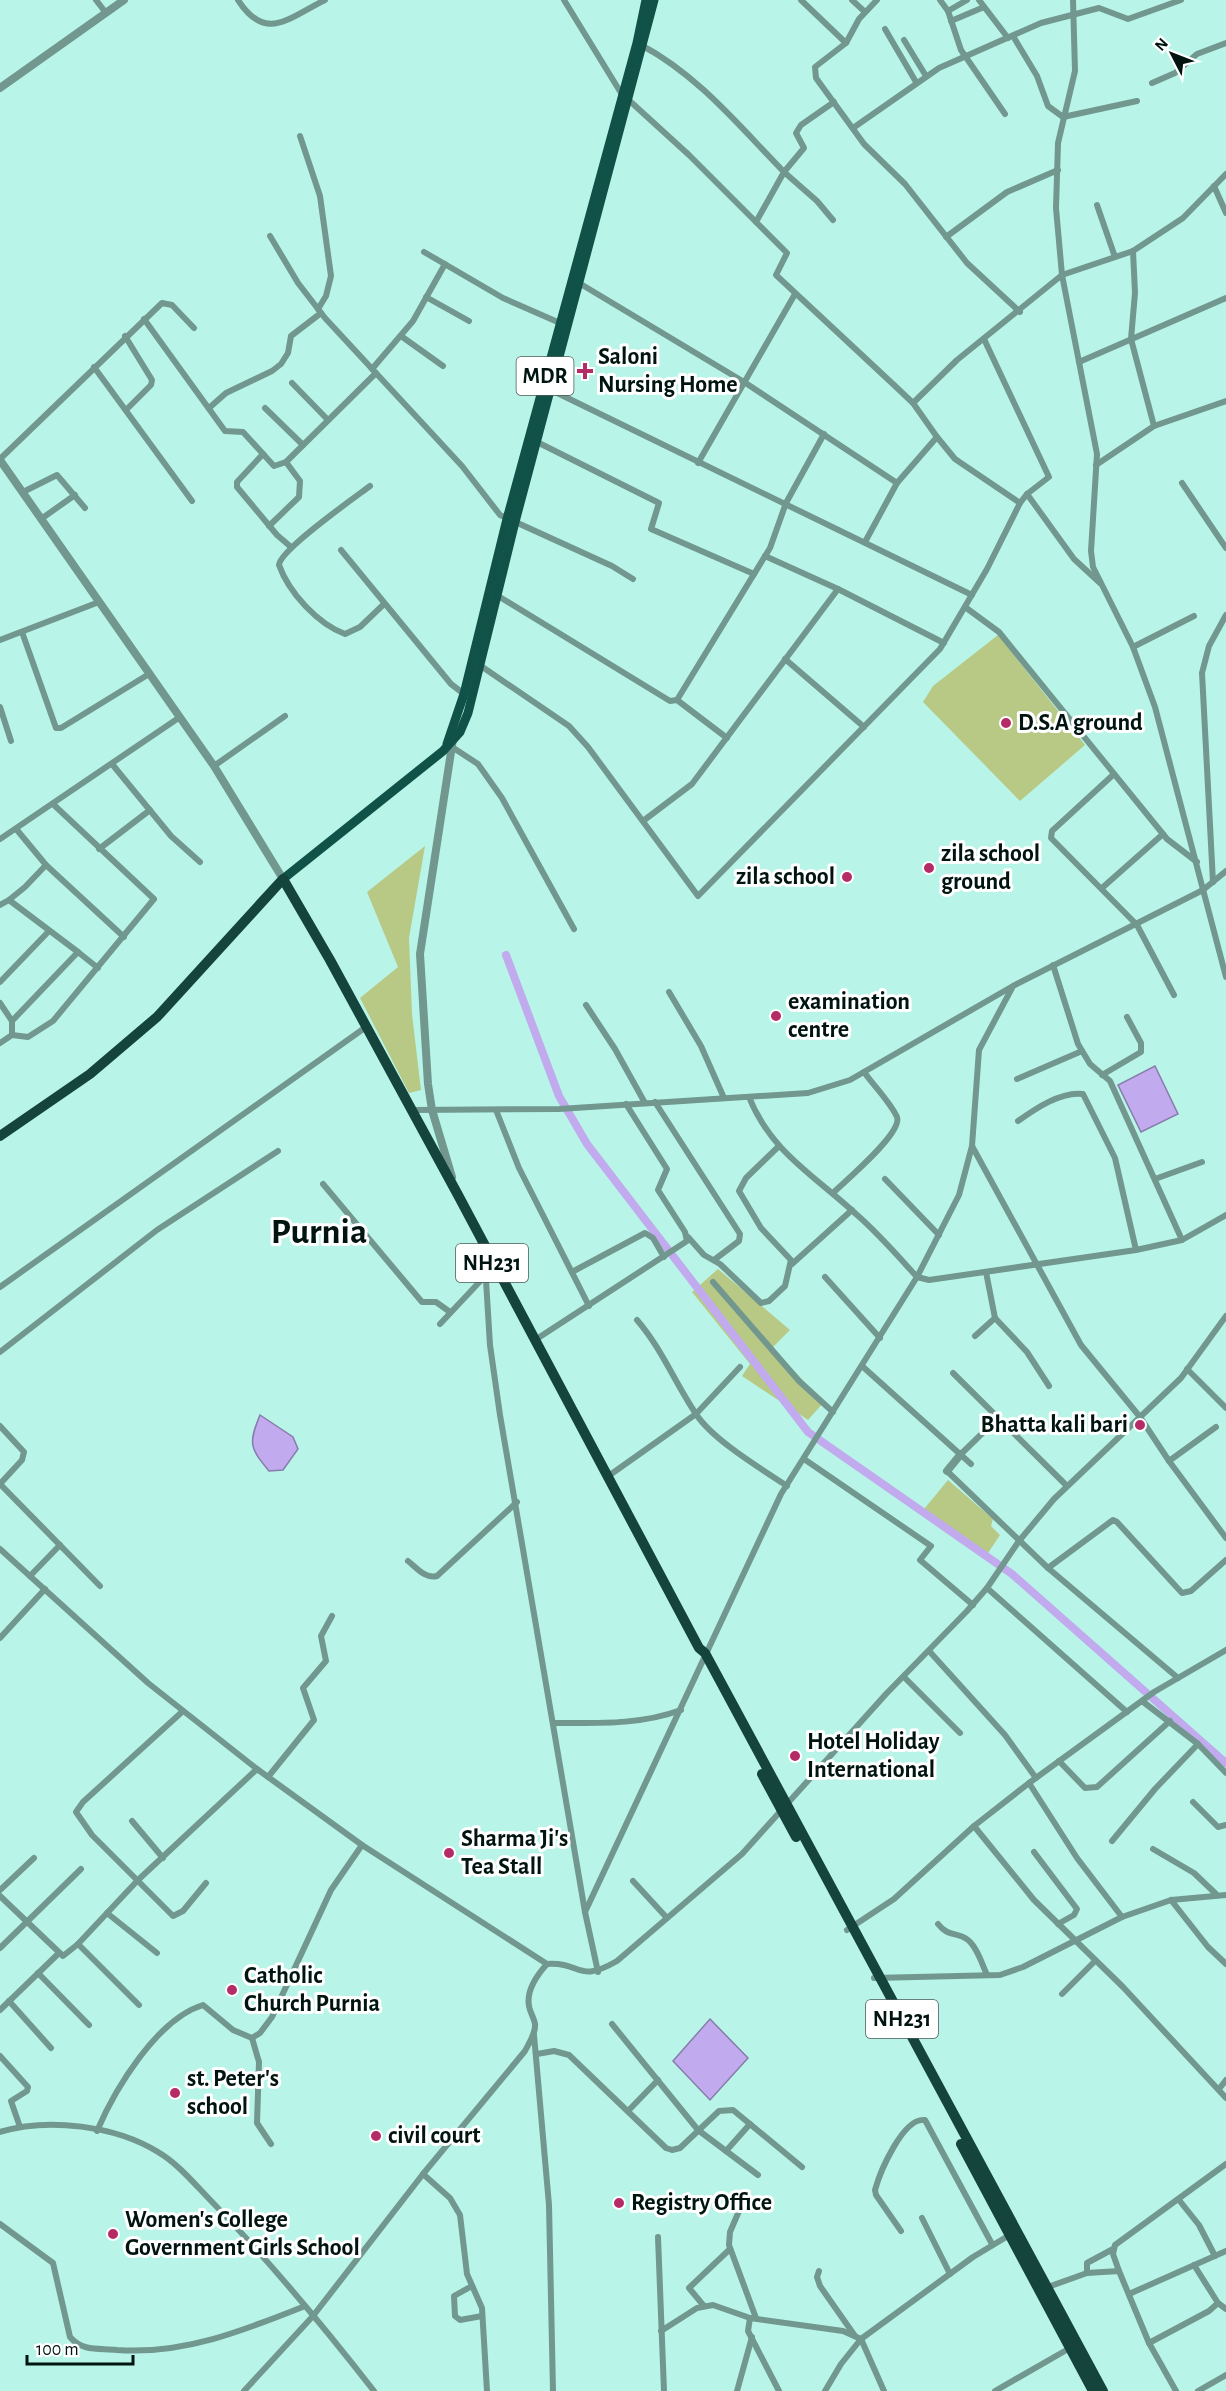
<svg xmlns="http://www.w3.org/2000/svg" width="1226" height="2391" viewBox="0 0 1226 2391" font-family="'Alegreya Sans',sans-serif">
<rect width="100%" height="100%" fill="#b8f5e8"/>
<g fill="#b8c986">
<path d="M998,635L1085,745L1020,801L923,702L933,686Z"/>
<path d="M425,846L409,938L412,1014L421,1090L409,1093L360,998L398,967L367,892Z"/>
<path d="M718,1269L790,1330L772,1348L824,1402L808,1420L742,1376L750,1364L692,1292Z"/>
<path d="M948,1480L993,1519L991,1526L1000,1535L984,1559L920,1514Z"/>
</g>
<g fill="#c1aaed" stroke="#877dab" stroke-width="1.5">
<path d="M1155,1066L1178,1114L1141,1132L1118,1085Z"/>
<path d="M260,1415L293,1437L298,1449L283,1470L269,1471C250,1448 248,1444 260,1415Z"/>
<path d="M710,2019L748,2058L710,2100L673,2061Z"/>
</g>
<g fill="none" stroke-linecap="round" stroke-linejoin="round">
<path stroke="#c1aaed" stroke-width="8" d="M506,955L559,1096L587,1144L808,1432L1012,1574L1226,1763"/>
<g stroke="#71978f" stroke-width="6">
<path d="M96,0L106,13"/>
<path d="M238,0C266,43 288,18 325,0"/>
<path d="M564,0L621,93L689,155L756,222"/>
<path d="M801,0L846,43L859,19L877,0"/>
<path d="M852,0L865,12"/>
<path d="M940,0L948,11L961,50L1005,114"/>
<path d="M979,0L1008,38"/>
<path d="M1073,0L1075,71L1058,143L1056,208L1062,275L1097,454L1091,551L1093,567L1133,647L1155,707L1226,977"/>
<path d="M948,11L967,0"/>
<path d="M951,21L984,7"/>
<path d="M885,29L916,82"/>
<path d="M1013,36L1037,76L1048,106L1063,117L1137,101"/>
<path d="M904,40L926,76"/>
<path d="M846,43L815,67L816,78L864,144L905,184L967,263L1020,312"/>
<path d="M1152,83L1175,73L1197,54L1226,43"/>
<path d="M853,128L939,68L1041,23L1099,8L1128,19L1181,0"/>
<path d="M300,136L320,196L331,276L326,296L318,309"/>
<path d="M1214,186L1226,213"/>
<path d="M1097,205L1115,257"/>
<path d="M833,220L817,201L784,172L804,148L796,133L801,125L834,102"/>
<path d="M270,236L298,283L325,318L462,466L500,515L612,566L633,579"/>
<path d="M946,237L1007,192L1058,170"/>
<path d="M1133,251L1135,293L1131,339L1154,426L1226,401"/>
<path d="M424,252L503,298L560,323"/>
<path d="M579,283L744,382L897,483L937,437L913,403L894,385L776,275L787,253L756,222L784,172C740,127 698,75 641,45"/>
<path d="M426,297L469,321"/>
<path d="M144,319L225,431L243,432L274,466L286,462L376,373"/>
<path d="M125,336L152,380L151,385L126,410"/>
<path d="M401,336L443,366"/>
<path d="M984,339L1049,477L1027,494"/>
<path d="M1079,362L1226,298"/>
<path d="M94,367L192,501"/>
<path d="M372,369L413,321L445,264"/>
<path d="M292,383L328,420"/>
<path d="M551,390L972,595"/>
<path d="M913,403L957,360L1062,275L1133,251L1183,218L1226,174"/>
<path d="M209,408L226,393L272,371L281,364L288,353L291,336L321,313"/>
<path d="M265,408L303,445"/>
<path d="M937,437L955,459L1020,503L1027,494L1074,559L1100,583"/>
<path d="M537,442L659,503L651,529L754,574"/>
<path d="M263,454L237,482V487L277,535L291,547"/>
<path d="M0,459L162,303L172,305L194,328"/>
<path d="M698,463L795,294"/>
<path d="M1096,465L1154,426"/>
<path d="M1182,483L1226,548"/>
<path d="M370,486C354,498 280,550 279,565C289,593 318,624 345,634L360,627L384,604"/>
<path d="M23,492L57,475L85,508"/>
<path d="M41,519L75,495"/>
<path d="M269,526L299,497L300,481L286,462"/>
<path d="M865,542L897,483"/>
<path d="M341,550L451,684L464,694"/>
<path d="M765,556L838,589"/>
<path d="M498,596L670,701L677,700L770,548L786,503L824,434"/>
<path d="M965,607L999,632L1167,839L1197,862"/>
<path d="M22,632L56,728H61L149,674"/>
<path d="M0,640L99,602"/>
<path d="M1133,647L1194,616"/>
<path d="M785,659L864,727"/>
<path d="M481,666L569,726L588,747L698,896L940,649L987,569L1020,503"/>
<path d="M677,700L727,738"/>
<path d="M0,707L11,741"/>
<path d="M452,747L478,764L502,798L574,929"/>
<path d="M112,764L171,836L200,862"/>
<path d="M214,766L285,716"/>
<path d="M1114,774L1052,831L1051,838L1137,925L1174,995"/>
<path d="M643,821L692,784L838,589L944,643"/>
<path d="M17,830L46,865"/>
<path d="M0,839L180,717"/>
<path d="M99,849L150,810"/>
<path d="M1213,882L1202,673L1209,646L1226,615"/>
<path d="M1102,888L1163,834"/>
<path d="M9,900L25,887L46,865L124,937"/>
<path d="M0,905L9,900L78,952L12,1021L0,1003"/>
<path d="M78,952L98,968"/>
<path d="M1053,965L1078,1044L1090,1064L1110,1081L1182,1240"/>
<path d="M0,982L49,931"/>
<path d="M1012,988L979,1050L972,1146L1081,1345L1140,1417L1169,1461L1226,1538"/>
<path d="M669,992L701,1046L724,1098"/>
<path d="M586,1005L615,1049L645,1103"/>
<path d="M12,1035L28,1037L53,1021L154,899L54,805"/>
<path d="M0,1043L12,1035V1021"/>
<path d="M1102,1075L1141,1052V1043L1127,1017"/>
<path d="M1017,1079L1082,1051"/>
<path d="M749,1097C771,1152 814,1175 856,1214C878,1233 897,1255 917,1277L929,1280L1136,1250L1182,1240L1226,1215"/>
<path d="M655,1102L740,1234L739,1241L714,1260"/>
<path d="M412,1110L559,1109L808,1093L850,1080L1013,986L1203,890L1226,871"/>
<path d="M496,1110L519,1168L589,1306"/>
<path d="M1018,1121C1035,1109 1061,1091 1083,1094L1115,1158L1136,1250"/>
<path d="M885,1179L939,1235"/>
<path d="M1155,1179L1202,1162"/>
<path d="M323,1184L422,1302H436L450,1312"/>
<path d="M833,1193C845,1181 903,1133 897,1117C890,1102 874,1086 864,1072"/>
<path d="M688,1237L704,1255L720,1264L761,1303L769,1301L785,1286L791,1260L761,1228L739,1191L746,1178L779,1146"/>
<path d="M484,1248L490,1345L500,1415L585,1912L598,1972"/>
<path d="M792,1264L852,1210"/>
<path d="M572,1272L645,1233L653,1238L664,1257"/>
<path d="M825,1277L880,1338"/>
<path d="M713,1282L799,1381L833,1412"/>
<path d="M0,1287L366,1027"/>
<path d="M995,1318L1027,1352L1049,1386"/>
<path d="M637,1320C662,1349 675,1383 696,1414C713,1440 760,1468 787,1486"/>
<path d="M440,1324L486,1275"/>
<path d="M975,1336L995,1318L986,1272"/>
<path d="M535,1340L687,1241L685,1232L658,1190L667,1169L626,1104"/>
<path d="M0,1352L157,1230L278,1151"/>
<path d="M862,1366L971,1464"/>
<path d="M1187,1369L1226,1408"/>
<path d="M953,1373L1067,1486"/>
<path d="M0,1426L24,1452L22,1460L0,1484L100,1586"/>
<path d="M961,1454L998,1418"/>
<path d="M804,1459L931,1546L920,1560L973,1605"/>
<path d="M1169,1461L1216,1427"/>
<path d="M947,1471L1048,1568L1178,1678"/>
<path d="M607,1477L696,1414L740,1367"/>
<path d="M0,1549L148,1683L257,1769L362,1845L547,1964"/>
<path d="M408,1561C417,1568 425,1579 437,1576L517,1502"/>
<path d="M1048,1568L1113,1520L1117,1522L1182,1593L1191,1591L1226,1560"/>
<path d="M30,1576L60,1545"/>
<path d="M987,1588L1127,1712"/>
<path d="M0,1638L45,1589"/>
<path d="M930,1652L1005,1735L1036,1778"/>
<path d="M904,1677L960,1733"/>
<path d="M1142,1701L1198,1744L1226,1773"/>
<path d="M183,1711L83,1802L76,1812L92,1835L173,1916L183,1911L206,1883"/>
<path d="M555,1723C598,1723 640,1725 681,1710"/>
<path d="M1059,1761L1085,1788L1097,1787L1170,1721"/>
<path d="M268,1777L314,1720L303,1688L326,1661L321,1636L332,1616"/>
<path d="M1029,1783L1077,1858L1122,1917"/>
<path d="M1193,1802L1218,1827L1226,1825"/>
<path d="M132,1821L163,1858"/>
<path d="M974,1826L1034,1900L1123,1987L1226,2098"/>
<path d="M1112,1841L1155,1789L1198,1744"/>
<path d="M1153,1849L1194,1873L1216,1894"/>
<path d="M1034,1852L1077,1909L1074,1915L1058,1924"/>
<path d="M633,1881L667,1918"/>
<path d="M0,1890L34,1858"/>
<path d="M0,1896L63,1956L78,1944L138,1880L257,1769"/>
<path d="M1171,1900L1208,1947L1226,1964"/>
<path d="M585,1912L781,1494L917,1277L959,1195L972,1146"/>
<path d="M107,1913L157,1953"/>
<path d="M938,1924C949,1938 957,1931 968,1940C977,1947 982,1964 987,1975"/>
<path d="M847,1930L894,1899L974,1826L1029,1783L1154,1692L1226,1650"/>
<path d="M78,1944L139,2005"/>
<path d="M0,1948L81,1869"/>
<path d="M38,1973L89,2025"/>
<path d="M874,1978L1000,1975L1023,1967L1122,1917L1171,1900L1226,1895"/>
<path d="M1062,1994L1095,1961"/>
<path d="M9,2001L51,2048"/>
<path d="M0,2010L58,1954"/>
<path d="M612,2024L698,2130L758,2175"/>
<path d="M534,2035L549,2205L553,2391"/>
<path d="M252,2038L259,2062L257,2123L271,2144"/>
<path d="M537,2054L554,2051L569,2055L666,2148L672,2150L680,2148L719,2111L733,2110L802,2167"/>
<path d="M0,2056L28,2087L27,2091L11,2101L20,2127"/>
<path d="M1219,2089L1226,2080"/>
<path d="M628,2111L658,2080"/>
<path d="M97,2131C115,2089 157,2019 203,2005L233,2030L252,2038L260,2033L272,2017L331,1890L362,1845"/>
<path d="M0,2132C48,2117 116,2126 158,2152C180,2165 197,2187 215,2205C271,2263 324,2327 374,2391"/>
<path d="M726,2151L750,2124"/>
<path d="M423,2174L450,2198L460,2215L467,2274L482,2308L487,2391"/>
<path d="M1179,2200L1199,2225L1215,2256"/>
<path d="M742,2204L730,2232L729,2245L756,2318"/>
<path d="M922,2218L950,2274"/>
<path d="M0,2224L53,2263L70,2337C83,2352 99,2348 117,2350C183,2355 245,2330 305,2306"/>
<path d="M901,2231L876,2195L875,2190C880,2172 903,2117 925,2120L992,2244"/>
<path d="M658,2237L664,2391"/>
<path d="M819,2271L817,2277L820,2286L855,2336"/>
<path d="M1119,2271L1113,2254L1115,2245L1226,2164"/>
<path d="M1087,2273V2263L1113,2249"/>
<path d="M472,2286L454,2296L455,2316L460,2320L482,2316"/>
<path d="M1045,2288L1087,2273L1119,2271L1149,2343L1176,2391"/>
<path d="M1129,2294L1226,2251"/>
<path d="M1218,2303L1226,2309"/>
<path d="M704,2306L689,2288L730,2249"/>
<path d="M750,2318L748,2331L779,2391"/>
<path d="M661,2331L697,2308L713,2305L750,2318L843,2331L861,2339L884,2391"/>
<path d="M1149,2343L1209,2311L1218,2303L1194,2265"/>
<path d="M244,2391L313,2316L423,2174L525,2051C529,2043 536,2033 535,2024C534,2018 530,2012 529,2006C526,1990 537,1975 547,1964C583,1962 577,1984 617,1961L742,1854L886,1694L967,1611L987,1588L1019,1541L1054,1499L1181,1378L1226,1316"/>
<path d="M737,2391L752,2337"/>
<path d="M825,2391L841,2364L861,2339L973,2257L1008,2236"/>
<path d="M995,2391L1070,2348"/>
<path d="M1198,2391L1226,2375"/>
</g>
<g stroke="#71978f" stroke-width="8">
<path d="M0,88L124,0"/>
<path d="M0,460L214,766L283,879"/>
<path d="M452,1177L432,1110L428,1084L420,954L453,739"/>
<path d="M947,1471L961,1454"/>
</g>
<g stroke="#115248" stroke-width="9">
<path d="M447,744L464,694L507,519L637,43L646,0"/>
<path d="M283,879L443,751L460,732L468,713L515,522L654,0"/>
</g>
<g stroke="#14443c" stroke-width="10">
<path d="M0,1136L90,1074L157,1017L283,879L330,960L458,1195L699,1648L705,1653L1103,2391"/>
<path d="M762,1774L796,1837"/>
<path d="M961,2144L1093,2391"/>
</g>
</g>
<g fill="#b52b66" stroke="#fff" stroke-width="2">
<path d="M582 362h6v6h6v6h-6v6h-6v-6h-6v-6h6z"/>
<circle cx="1006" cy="723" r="6"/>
<circle cx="929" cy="868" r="6"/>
<circle cx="847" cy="877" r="6"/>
<circle cx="776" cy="1016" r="6"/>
<circle cx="1140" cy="1425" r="6"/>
<circle cx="795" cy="1756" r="6"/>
<circle cx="449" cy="1853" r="6"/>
<circle cx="232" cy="1990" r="6"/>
<circle cx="175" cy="2093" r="6"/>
<circle cx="376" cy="2136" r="6"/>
<circle cx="619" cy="2203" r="6"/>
<circle cx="113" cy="2234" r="6"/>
</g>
<g text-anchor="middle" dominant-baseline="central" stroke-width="6" stroke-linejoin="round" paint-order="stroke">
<g fill="#fff" stroke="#4c5a58" stroke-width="1.5">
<rect x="516.5" y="357" width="57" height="38" rx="4.5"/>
<rect x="456" y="1244" width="72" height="38" rx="4.5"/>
<rect x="866" y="2000" width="72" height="38" rx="4.5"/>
</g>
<g font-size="22" font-weight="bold" fill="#001410">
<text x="545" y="376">MDR</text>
<text x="492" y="1263">NH231</text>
<text x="902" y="2019">NH231</text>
</g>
<g font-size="24" font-weight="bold" fill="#001410" stroke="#fff" text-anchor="start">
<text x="598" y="357">Saloni<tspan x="598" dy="28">Nursing Home</tspan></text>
<text x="1018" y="723">D.S.A ground</text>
<text x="941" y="854">zila school<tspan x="941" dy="28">ground</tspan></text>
<text x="835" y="877" text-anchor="end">zila school</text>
<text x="788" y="1002">examination<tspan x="788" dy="28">centre</tspan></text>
<text x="1128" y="1425" text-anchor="end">Bhatta kali bari</text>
<text x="807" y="1742">Hotel Holiday<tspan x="807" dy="28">International</tspan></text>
<text x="461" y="1839">Sharma Ji's<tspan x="461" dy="28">Tea Stall</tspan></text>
<text x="244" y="1976">Catholic<tspan x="244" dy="28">Church Purnia</tspan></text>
<text x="187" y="2079">st. Peter's<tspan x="187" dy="28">school</tspan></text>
<text x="388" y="2136">civil court</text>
<text x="631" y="2203">Registry Office</text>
<text x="125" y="2220">Women's College<tspan x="125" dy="28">Government Girls School</tspan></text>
</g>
<g font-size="36" font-weight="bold" fill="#001410" stroke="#fff">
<text x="319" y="1232">Purnia</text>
</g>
</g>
<g transform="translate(1172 54) rotate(312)" stroke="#ffffff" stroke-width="4.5" paint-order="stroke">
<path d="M0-4.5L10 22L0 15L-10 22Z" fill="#001410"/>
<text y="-9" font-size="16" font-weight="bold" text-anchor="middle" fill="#001410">N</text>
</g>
<path d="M27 2355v9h106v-9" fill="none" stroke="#001410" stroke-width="3"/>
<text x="36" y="2355" font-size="18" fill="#001410" stroke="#ffffff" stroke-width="4.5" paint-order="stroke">100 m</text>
</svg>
